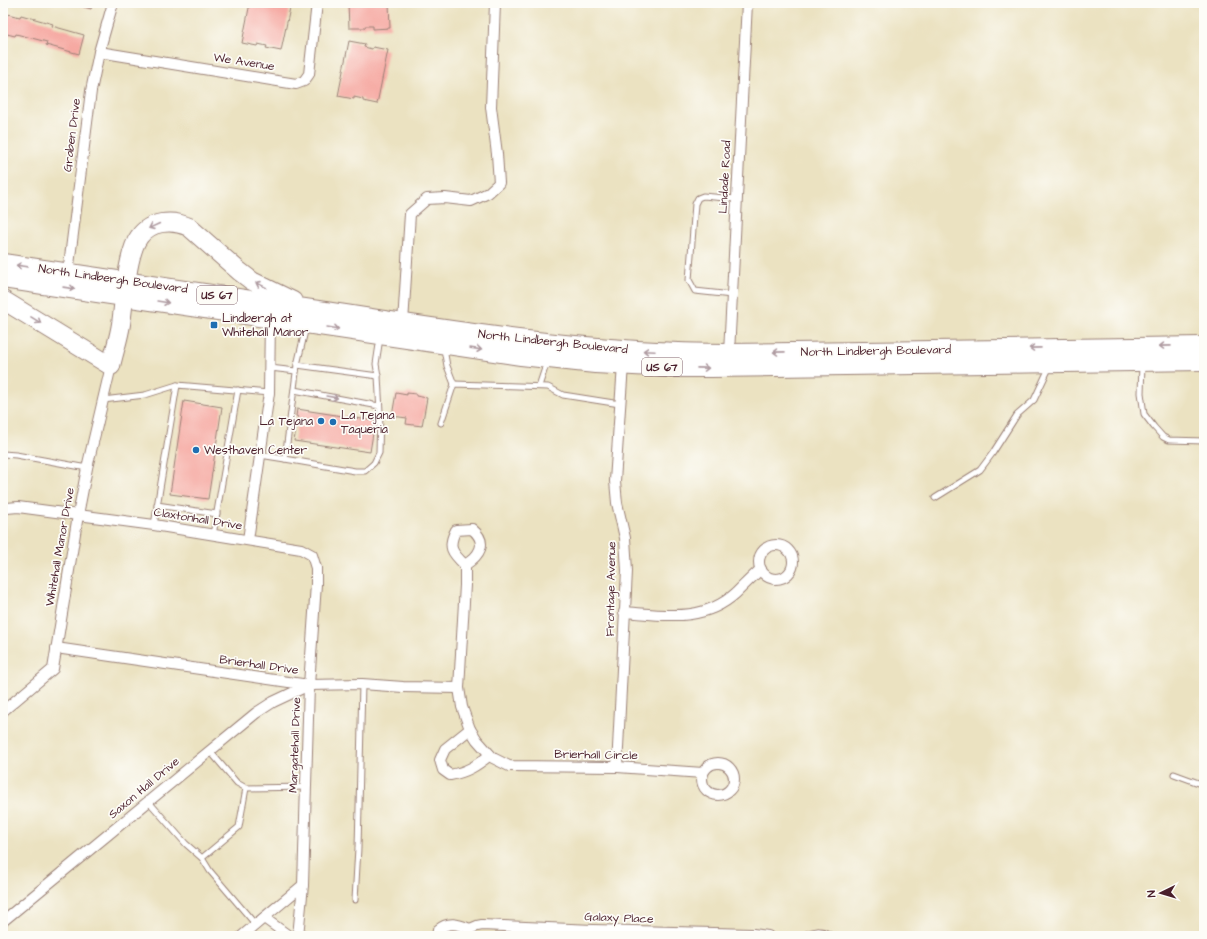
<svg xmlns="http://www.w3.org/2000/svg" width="1207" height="939" viewBox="0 0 1207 939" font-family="'Architects Daughter',sans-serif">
<rect width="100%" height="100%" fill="#fdfcf7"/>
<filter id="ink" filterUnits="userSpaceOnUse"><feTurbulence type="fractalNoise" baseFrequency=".025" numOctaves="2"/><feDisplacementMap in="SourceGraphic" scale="8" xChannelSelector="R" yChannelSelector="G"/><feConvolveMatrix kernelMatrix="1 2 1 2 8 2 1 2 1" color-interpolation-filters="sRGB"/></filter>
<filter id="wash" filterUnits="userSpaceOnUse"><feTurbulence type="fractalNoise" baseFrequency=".012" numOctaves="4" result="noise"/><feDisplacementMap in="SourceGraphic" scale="16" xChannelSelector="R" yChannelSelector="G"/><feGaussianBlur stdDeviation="0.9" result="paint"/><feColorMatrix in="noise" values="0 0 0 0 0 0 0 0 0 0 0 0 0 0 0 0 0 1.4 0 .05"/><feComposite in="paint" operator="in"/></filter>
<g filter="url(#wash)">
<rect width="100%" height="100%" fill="#ebe2c1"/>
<g id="blocks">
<g fill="#f6a9a2">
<path d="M70,3H93L91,9Z"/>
<path d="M250,3H291L281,51L266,48L267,46L258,44L257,46L242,43Z"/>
<path d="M348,3H389L390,28L373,29V26H365V28H349Z"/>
<path d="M3,13L20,17L21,15L53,24L52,26L84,35L79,54L46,45L47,42L16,34L15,36L3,33Z"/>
<path d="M349,41L365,44L364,47L372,49L373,47L388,50L377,104L363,101V99L354,97V99L338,96Z"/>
<path d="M396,393L407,395V393L416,394V396L427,398L422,426L406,424L407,418L392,416Z"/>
<path d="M184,401L222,407L208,499L170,494Z"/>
<path d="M297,409L375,421L370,452L294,441L298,417L296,416Z"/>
</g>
</g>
</g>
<g filter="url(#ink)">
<use href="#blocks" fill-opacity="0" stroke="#9a8076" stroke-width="1"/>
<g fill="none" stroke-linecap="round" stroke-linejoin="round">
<g stroke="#9a8076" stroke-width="7">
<g id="lane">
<path d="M732,295L695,291L689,280L695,204L698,198L703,196L736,199"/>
<path d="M444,349L447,366L454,384"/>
<path d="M297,365L378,376"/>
<path d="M1142,365L1141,393L1144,414L1154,427L1163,437L1169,440L1204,441"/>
<path d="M270,368L296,371"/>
<path d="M539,386L547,362"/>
<path d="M294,390L379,406"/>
<path d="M103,400L145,395L177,385"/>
<path d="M441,423L454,384L548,387L563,395L620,404"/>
<path d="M3,454L16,455L87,468"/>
<path d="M260,455L285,459L297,365L306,327"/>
<path d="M285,459L355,471H365L374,463L379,453L380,412L378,376L376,364L380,338"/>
<path d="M935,498L980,470L992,454L1017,415L1034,400L1050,366"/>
<path d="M157,505L217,514"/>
<path d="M154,525L177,385L269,393"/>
<path d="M213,535L238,390"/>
<path d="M209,750L237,783L246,788L307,787"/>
<path d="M1174,774L1204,785"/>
<path d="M149,802L186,844L202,858L239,827L246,788"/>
<path d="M202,858L210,871L256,925"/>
<path d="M355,900L358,848L362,684"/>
</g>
</g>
<g stroke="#9a8076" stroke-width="12">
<g id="street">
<path d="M99,52L296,84L304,81L309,74L317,3"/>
<path d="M68,273L91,91L99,52L113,3"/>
<path d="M403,323L410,214L427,199L445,198L471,201L488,193L499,183L497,154L491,107L495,3"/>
<path d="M729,353L747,3"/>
<path d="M3,509L7,508L18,507L154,525L301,549L312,555L316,568V584L309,685L303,885L298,936"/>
<path d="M248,540L269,393L270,319"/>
<circle cx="776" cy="562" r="17"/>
<path d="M465,565C479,556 489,543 472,529L456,530C447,547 452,553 465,565V585L459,688L462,707L470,729L477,740L493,758L509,766L617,767L703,773"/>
<path d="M624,612C664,615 703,623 736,593C744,585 752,577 761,569"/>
<path d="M56,648L309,685L362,684L403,687L459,688"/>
<path d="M3,711L53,669L78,515L87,468L111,366"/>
<path d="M470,729L445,749L440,760L443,770L450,775C467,772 476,766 490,755"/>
<circle cx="718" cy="779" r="16"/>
<path d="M617,767L627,571L625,538L617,503L615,481L623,365"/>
<path d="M264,918L289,936"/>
<path d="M3,921L256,713L273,702L307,686"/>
<path d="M242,936L303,885"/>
<path d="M437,936L438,930C448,921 458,924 470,929L477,926L482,925L593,930L753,934L768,936"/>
<path d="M808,936C815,933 820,932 827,936"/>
</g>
</g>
<g stroke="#9a8076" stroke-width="20">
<g id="highway">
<path d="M3,263C117,280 231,297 345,314C472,334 600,353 729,353L1204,346"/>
<path d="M3,279L521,356L595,364L672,368H710L1204,361"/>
<path d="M3,300L111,366C114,352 119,338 121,324C124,303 127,253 139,237C150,221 172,219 189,227L239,271L252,281L293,301"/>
</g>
</g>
<use href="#lane" stroke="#fff" stroke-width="5"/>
<use href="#street" stroke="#fff" stroke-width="10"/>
<use href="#highway" stroke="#fff" stroke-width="18"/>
</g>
<defs><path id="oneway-shaft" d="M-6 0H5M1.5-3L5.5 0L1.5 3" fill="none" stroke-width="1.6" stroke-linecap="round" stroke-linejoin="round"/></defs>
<g stroke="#ae9aa0">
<use href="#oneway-shaft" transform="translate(154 226) rotate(155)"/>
<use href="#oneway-shaft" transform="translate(22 266) rotate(-172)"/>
<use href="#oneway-shaft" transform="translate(261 285) rotate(-154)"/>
<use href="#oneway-shaft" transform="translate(69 288) rotate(8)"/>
<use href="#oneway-shaft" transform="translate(163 302) rotate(9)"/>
<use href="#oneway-shaft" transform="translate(36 320) rotate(32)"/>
<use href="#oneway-shaft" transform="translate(333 328) rotate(9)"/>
<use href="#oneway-shaft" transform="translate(1165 346) rotate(179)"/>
<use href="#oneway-shaft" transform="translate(1035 348) rotate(179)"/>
<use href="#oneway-shaft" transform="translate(476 349) rotate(8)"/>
<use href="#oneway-shaft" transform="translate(649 351) rotate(-177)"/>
<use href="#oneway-shaft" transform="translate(779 352) rotate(179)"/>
<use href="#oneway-shaft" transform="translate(703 368) rotate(1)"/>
<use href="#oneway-shaft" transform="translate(332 397) rotate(10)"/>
</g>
</g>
<g fill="#1f6fb2" stroke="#fdfcf7" stroke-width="1.5">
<rect x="210" y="321" width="8" height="8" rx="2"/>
<circle cx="321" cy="421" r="4"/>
<circle cx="333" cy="422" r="4"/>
<circle cx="196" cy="450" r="4"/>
</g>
<g text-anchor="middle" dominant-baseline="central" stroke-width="3.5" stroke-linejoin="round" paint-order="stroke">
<g fill="#fdfcf7" stroke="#806168" stroke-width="1">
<rect x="197" y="286" width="40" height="18" rx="3"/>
<rect x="642" y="358" width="40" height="18" rx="3"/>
</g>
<g font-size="11" font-weight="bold" fill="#4a1f2b">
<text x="217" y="295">US 67</text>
<text x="662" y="367">US 67</text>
</g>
<g font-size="12" fill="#4a1f2b" stroke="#fdfcf7">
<text transform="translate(244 62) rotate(9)">We Avenue</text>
<text transform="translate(72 135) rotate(-83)">Graben Drive</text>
<text transform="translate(725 177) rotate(-87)">Lindade Road</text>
<text transform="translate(113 279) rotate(8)">North Lindbergh Boulevard</text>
<text transform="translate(553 342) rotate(6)">North Lindbergh Boulevard</text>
<text transform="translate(876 351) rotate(-1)">North Lindbergh Boulevard</text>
<text transform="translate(198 519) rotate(9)">Claxtonhall Drive</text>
<text transform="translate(60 547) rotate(-80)">Whitehall Manor Drive</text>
<text transform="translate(611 589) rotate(-89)">Frontage Avenue</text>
<text transform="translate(259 665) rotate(8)">Brierhall Drive</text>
<text transform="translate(295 745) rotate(-88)">Margatehall Drive</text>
<text transform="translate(596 755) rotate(1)">Brierhall Circle</text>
<text transform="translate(144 788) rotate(-40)">Saxon Hall Drive</text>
<text transform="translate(619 918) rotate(2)">Galaxy Place</text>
</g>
<g font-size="12" fill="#4a1f2b" stroke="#fdfcf7" text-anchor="start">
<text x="222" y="318">Lindbergh at<tspan x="222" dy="14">Whitehall Manor</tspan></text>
<text x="341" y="415">La Tejana<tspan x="341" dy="14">Taqueria</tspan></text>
<text x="313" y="421" text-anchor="end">La Tejana</text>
<text x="204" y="450">Westhaven Center</text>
</g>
</g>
<rect width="1207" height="939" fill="none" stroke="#fdfcf7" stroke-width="16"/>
<g transform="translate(1161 893) rotate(265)" stroke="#fdfcf7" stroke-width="3" paint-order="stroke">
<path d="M0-3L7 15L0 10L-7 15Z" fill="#4a1f2b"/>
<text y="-6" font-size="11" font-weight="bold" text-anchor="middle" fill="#4a1f2b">N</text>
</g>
</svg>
